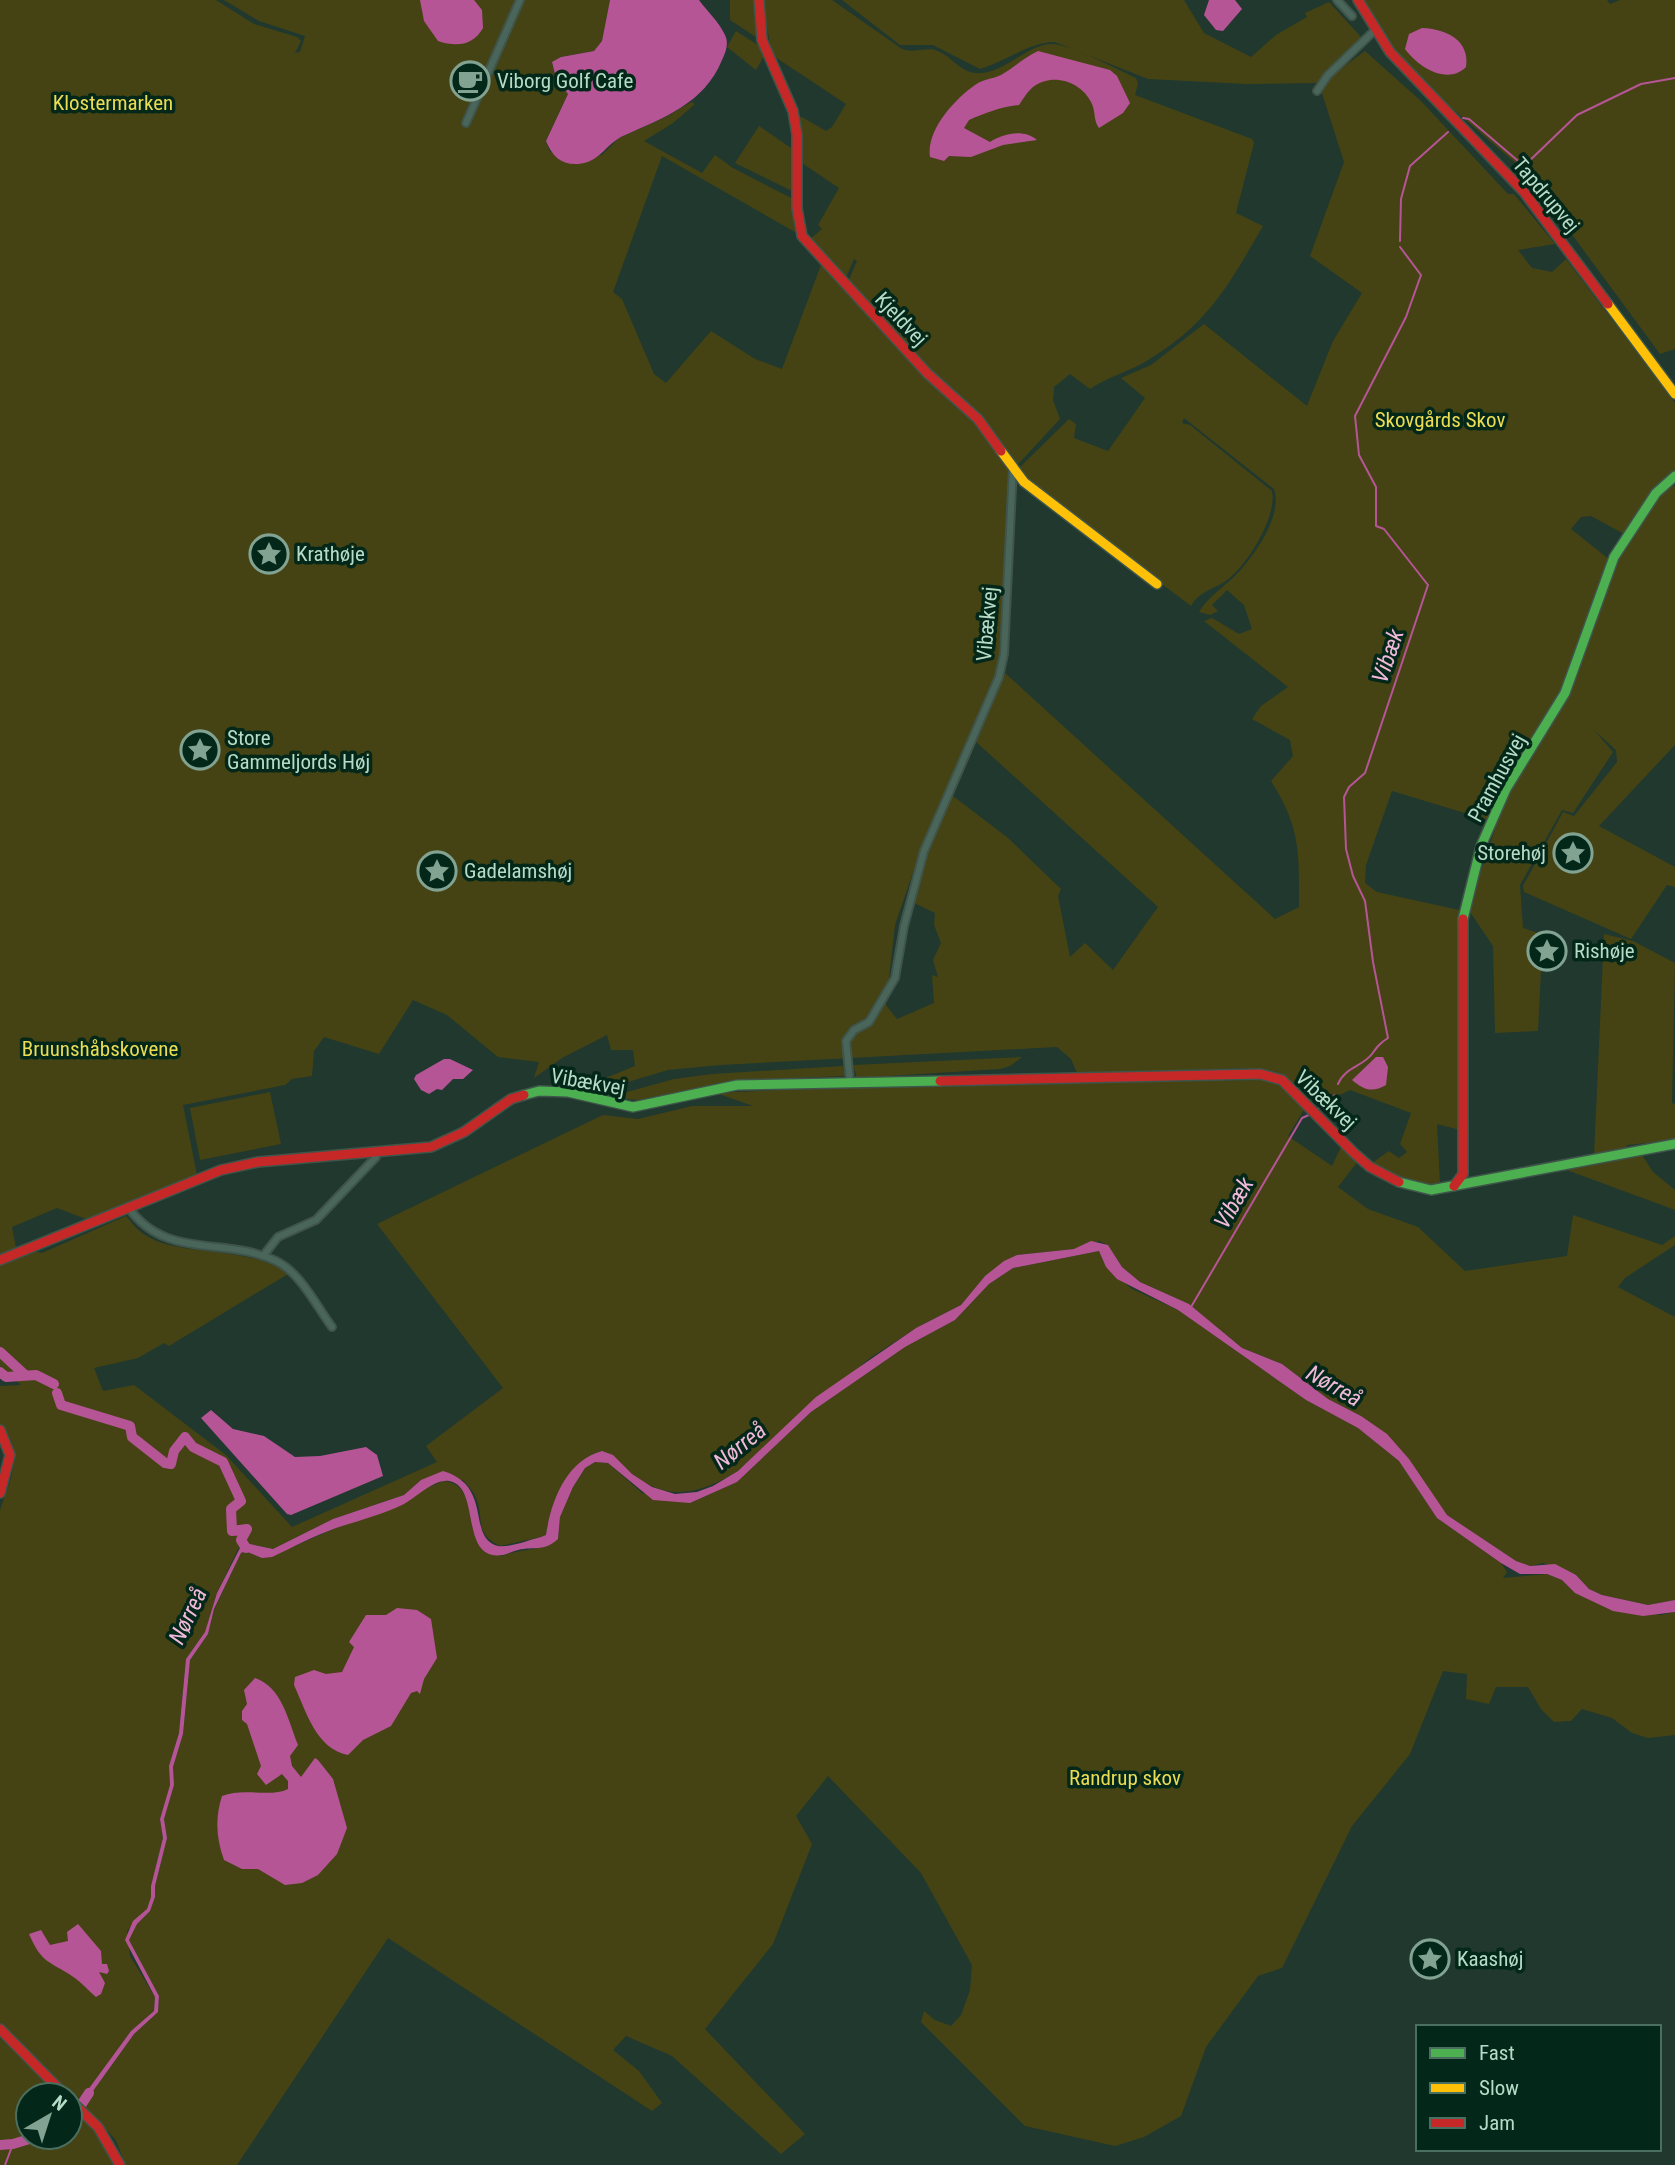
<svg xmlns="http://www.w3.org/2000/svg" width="1675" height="2165" viewBox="0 0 1675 2165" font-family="'Roboto Condensed',sans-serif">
<rect width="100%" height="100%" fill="#20382e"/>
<g fill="#454314">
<path d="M0,0H216L254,24L297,37L301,41L295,53L300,52L305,36L259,21L224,0H610L602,41L594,51L561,57L552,63L556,78L568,94L543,147L546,141L550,152L602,155L619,138L668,116L691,102L695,104L673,123L644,141L702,173L715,155L733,168L793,199L795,232L662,156L613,292L622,299L654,374L666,383L711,331L755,359L782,369L821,265L845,289L857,261L854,259L845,280L809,240L822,229L818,225L839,188L799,161L798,118L802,117L826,131L832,127L846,104L772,55L762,0H832L902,49C914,54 927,46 938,51C950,56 958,68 970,72C999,80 1023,46 1050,44C1070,43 1116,69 1136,78L1138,83L1135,95L1252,139L1254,143L1236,213L1263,226C1228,286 1209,323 1148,360C1129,372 1109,376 1090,389L1070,374L1054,387L1053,400L1060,419L1011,472L998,668L920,852L895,925L886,1005L897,1019L934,1003L932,975L938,977L933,960L941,943L934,925L935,913L914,903L926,850L949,793L1008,838L1061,889L1058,896L1070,957L1085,943L1113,970L1158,907L974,740L1005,673L1275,919L1299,907C1299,854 1301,828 1271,781L1293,756L1290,740L1252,719L1261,706L1288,687L1204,621L1212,618L1239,634L1252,629L1244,605L1227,590L1212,605L1218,611L1210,615L1199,612C1207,598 1225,586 1237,574C1255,555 1283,515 1274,489L1184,418L1182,423L1190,425L1272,491C1278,517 1244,572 1221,584C1211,589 1197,594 1191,606L1033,487L1018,469L1069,419L1076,424L1074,438L1108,451L1145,398L1121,378L1151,365L1204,324L1307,406L1333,341L1362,293L1310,256L1344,162L1321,90L1328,78L1365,51L1421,101L1508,194H1514L1555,244L1518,250L1532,268L1552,272L1566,259L1675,403V474L1661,482L1626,535L1591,516L1581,517L1571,529L1610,560L1564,686L1488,820L1392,791L1366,865L1365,883L1377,892L1459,910L1460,1130L1437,1124L1440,1184H1403L1372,1163L1389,1151L1399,1158L1407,1152L1400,1144L1411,1113L1350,1090C1317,1108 1306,1090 1281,1074C1273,1070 1262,1070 1254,1068L1077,1073L1071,1059L1057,1047L721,1065L668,1070L598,1091L603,1079L635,1066L633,1050H611L607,1035L562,1058L534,1078L539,1062L498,1057L447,1015L413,1000L379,1054L324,1037L314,1051L312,1076L292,1079L285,1085L183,1105L197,1175L86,1219L57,1208L12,1227L16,1248L0,1254Z"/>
<path d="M730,0H757L759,39L730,20Z"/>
<path d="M842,0H1184L1204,33L1251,57L1276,35L1307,17L1305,13L1329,2L1361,37L1316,83L1246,84L1148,79L1055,42C1032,41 1004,62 980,69L933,45H900Z"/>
<path d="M1364,0H1607L1610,4L1620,0H1675V349L1660,354L1526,172L1426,86L1384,37Z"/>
<path d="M736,31L761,47L764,56L756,70L727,47Z"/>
<path d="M759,126L794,150L793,188L790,190L735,163Z"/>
<path d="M1671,482L1675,487V745L1599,826L1675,867V887L1667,885L1631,939L1524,892L1523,886L1563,812L1574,816L1617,762L1616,750L1595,731L1613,752L1573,813L1562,810L1520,885L1523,928L1559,940L1566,947V959L1541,971L1538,1031L1495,1033L1493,946L1468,909L1508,791L1559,711L1581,662L1623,547L1663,489Z"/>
<path d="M1604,934L1633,941L1675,963L1672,1103L1675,1104V1140L1627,1145L1625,1151L1594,1156Z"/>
<path d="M1022,1057L1010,1066L1000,1069L857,1078L853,1065Z"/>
<path d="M843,1066L845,1076L740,1080L638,1100L609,1097L674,1079L712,1074Z"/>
<path d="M1261,1080L1275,1082L1305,1108L1288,1136L1332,1166L1342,1145L1358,1161L1338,1187L1368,1209L1418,1227L1465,1271L1567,1256L1573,1215L1662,1245L1675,1236V1245L1625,1278L1618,1287L1675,1317V1600L1648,1605L1602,1595L1589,1589L1576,1575L1543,1563L1530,1566L1516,1561L1447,1515L1361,1416L1328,1399L1282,1364L1242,1348L1189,1304L1140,1282L1122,1267L1108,1245L1099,1241L1074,1249L1017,1255L985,1276L961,1305L916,1328L870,1358L738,1471C702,1493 668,1503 632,1474C621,1466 616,1456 602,1451C569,1460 550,1504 546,1535L541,1537L500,1546C473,1533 485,1519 476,1498C474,1492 467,1485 463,1480H421L404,1495L333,1519L273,1549L245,1543L238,1549L217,1593L205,1632L186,1659L179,1733L169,1766L170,1785L160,1819L163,1838L151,1886V1897L147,1909L127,1931L130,1956L155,1997L154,2011L131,2031L79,2102L0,2024V1510C10,1481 26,1449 0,1425V1386L21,1385L0,1366V1264L33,1251L42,1253L126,1216C131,1221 135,1228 141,1232C173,1259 253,1244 288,1274L169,1346L164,1343L138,1358L94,1368L103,1391L134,1385L226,1455L292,1527L437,1462L426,1446L503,1388L377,1224L603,1115L638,1119L692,1106H753L716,1093L843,1087Z"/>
<path d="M270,1092L281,1144L200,1160L190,1108Z"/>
<path d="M1642,1155L1653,1172L1675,1190V1210L1564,1169Z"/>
<path d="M1099,1251L1106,1267L1132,1289L1178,1310L1306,1400L1358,1428L1399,1461L1437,1518L1501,1563L1507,1572L1503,1578L1547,1574L1562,1580L1575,1593L1660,1615L1675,1612V1735L1648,1738L1632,1733L1612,1718L1582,1709L1571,1721L1554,1722L1541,1709L1528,1687H1496L1489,1704L1466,1699L1467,1674L1443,1671L1410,1754L1352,1826L1282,1968L1258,1976L1206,2047L1181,2116L1144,2137L1115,2146L1025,2126L921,2022L924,2011L935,2020L951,2026L961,2015L970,1990L972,1965L921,1873L828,1776L796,1816L812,1844L773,1944L705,2029L805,2134L781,2154L672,2056L626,2036L613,2050L639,2071L662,2103L652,2111L388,1938L237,2165H126L115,2139L83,2105L134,2034L158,2012L159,1996L129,1940L137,1924L150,1911L155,1897V1886L167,1838L164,1819L174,1785L173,1767L183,1734L190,1660L208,1634L214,1610L241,1553L245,1551L262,1558L272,1556L443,1481C474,1483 467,1520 477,1541L501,1556C521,1549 540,1551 558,1539L560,1517L573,1487L585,1468L595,1462L608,1463L642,1493L690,1503L737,1482L811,1412L905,1347L955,1320L989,1284L1013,1268Z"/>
<path d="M0,2038L60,2095H28V2137H70V2105L96,2133L114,2165H0Z"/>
</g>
<g fill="#b65596">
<path d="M420,0H474L482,10L483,28C473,46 456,47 438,41L424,21Z"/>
<path d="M610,0H699C707,11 719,22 725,35C729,43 726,52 722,60C704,104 663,118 623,136C606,144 599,163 578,164C561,165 552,156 546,141L568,94L556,78L552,62L561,57L594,51L602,41Z"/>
<path d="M1209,0H1235L1242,9L1223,31L1216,30L1204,15Z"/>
<path d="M1422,28C1446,29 1470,40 1466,67C1447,86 1417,66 1405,49L1409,34Z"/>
<path d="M1038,51L1110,70L1117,76L1130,103L1123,113L1099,128C1093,120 1096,111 1091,102C1081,82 1053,72 1033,87C1028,91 1023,99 1019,105C1000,107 986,113 969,120L964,128L990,142C1004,133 1024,129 1037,140L1003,145L971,157L949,156L944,161L930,157C926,130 955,99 975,85C983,79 993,79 1001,75C1014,68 1023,58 1038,51Z"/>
<path d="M1376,1057H1383L1388,1067L1386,1085C1372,1093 1364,1090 1352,1080Z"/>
<path d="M444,1059H450L473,1070L463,1079H453L442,1090L437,1089L429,1094L421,1090L414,1079L416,1075Z"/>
<path d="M1091,1241L1108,1245L1122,1267L1140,1282L1189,1304L1242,1348L1282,1364L1328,1399L1361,1416L1387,1434L1409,1459L1447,1515L1516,1561L1530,1566L1555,1564L1576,1575L1589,1589L1602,1595L1648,1605L1675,1600V1612L1643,1616L1613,1611L1575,1593L1562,1580L1547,1574H1520L1501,1563L1437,1518L1399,1461L1358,1428L1306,1400L1178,1310L1117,1279L1106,1267L1099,1251L1013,1268L989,1284L955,1320L905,1347L811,1412L737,1482L690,1503L653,1500L608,1463L595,1462L585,1468L573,1487L560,1517L558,1539C544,1552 534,1546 518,1550C513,1551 508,1554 503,1555C458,1562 482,1486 449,1481C433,1479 415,1499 402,1505C381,1515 357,1521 336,1528C314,1536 293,1547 272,1557L262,1558L245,1551L241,1553L214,1609L208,1634L190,1660L183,1734L173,1767L174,1785L164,1819L167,1838L155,1886V1897L150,1911L137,1924L129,1940L159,1996L158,2012L134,2034L83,2105L79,2102L131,2031L154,2011L155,1997L125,1940L133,1921L147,1909L151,1897V1886L163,1838L160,1819L170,1785L169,1766L179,1733L186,1659L205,1632L217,1593L241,1546L245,1543L273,1549L333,1519L404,1495L421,1480L443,1471C494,1486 466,1538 498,1546C509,1548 529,1540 541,1537L546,1535C551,1501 566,1461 602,1451L613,1455L632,1474L652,1487L675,1494L697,1492L713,1486L738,1471L816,1397L916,1328L961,1305L985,1276L1004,1261L1017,1255L1074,1249Z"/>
<path d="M211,1410L233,1429L264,1436L295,1457L320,1456L366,1447L377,1455L383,1476L291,1515L287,1514L201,1418Z"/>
<path d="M397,1608L417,1610L431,1619L437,1658L424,1679L420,1694L417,1691L411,1693L391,1726L363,1740L348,1755C316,1749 306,1711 294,1685L295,1677L314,1670L326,1674L342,1672L354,1647L349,1642L366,1615H386Z"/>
<path d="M255,1678C282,1687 288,1720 298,1745L290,1756L292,1766L301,1777L315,1758L318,1760L333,1779L347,1828L337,1854L318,1875L302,1883L285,1885L258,1869H242L224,1860C216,1838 215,1818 222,1796C244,1787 270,1798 288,1789V1781L282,1774L266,1785L257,1774L261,1766L247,1724L242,1720V1711L247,1704L244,1690Z"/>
<path d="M78,1924L101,1951L102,1964H107L109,1971L107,1974L99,1972L105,1983L101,1994L96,1997C87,1989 79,1980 69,1974C46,1960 41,1961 29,1934L41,1930L50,1945L68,1941L67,1932Z"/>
</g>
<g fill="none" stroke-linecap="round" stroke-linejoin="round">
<g stroke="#b65596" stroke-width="2">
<path d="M1463,118L1469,119L1524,166L1577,115L1641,84L1675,78"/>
<path d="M1400,241L1401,199L1410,166L1448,132"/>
<path d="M1338,1084C1345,1067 1362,1067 1372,1054C1377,1047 1380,1043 1388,1038L1373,962L1365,901L1353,876L1346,849L1344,797L1349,787L1365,773L1428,585L1384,529L1376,526V487L1359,455L1355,416L1406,317L1421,275L1400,247"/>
<path d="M1319,1108L1335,1095"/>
<path d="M1191,1307L1302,1118L1311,1114"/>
<path d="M5,2165L13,2144"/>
</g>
<g stroke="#b65596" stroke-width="10">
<path d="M0,1352L25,1375"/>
<path d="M0,1372L6,1377L36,1375L54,1384"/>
<path d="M57,1393L61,1405L130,1426L132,1437L165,1463L171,1464L174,1451L185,1437L193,1447L223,1462L241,1501L231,1509L232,1531L247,1529L241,1540L246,1548"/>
<path d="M70,2122L89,2093"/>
<path d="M0,2145L13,2144L36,2137"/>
</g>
<g stroke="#3f544a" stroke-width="10">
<g id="street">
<path d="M1337,0L1352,16"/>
<path d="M1317,91L1328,75L1374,31"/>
<path d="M466,123L520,0"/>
<path d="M850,1082L846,1041L854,1030L869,1022L895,978L904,926L924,851L999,677L1004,654L1013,467"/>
<path d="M128,1207C166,1261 225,1236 276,1261C300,1272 317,1307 332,1327"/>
<path d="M263,1256L278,1237L316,1220L376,1157V1152"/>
</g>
</g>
<g stroke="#3f544a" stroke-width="12">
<g id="fast">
<path d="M1463,919L1481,846L1506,789L1565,693L1614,557L1656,493L1675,476"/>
<path d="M524,1095L539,1091L568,1092L633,1107L737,1085L940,1081"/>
<path d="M1399,1182L1431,1190L1675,1144"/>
</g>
</g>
<g stroke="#3f544a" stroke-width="12">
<g id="slow">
<path d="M1608,304L1675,394"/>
<path d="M1001,451L1024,482L1157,584"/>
</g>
</g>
<g stroke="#3f544a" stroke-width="12">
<g id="jam">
<path d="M759,0L762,40L793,111L797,135V208L802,236L927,373L978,419L1001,451"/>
<path d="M1358,0L1390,52L1524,192L1608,304"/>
<path d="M940,1081L1260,1074L1282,1080L1353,1152L1370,1167L1399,1182"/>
<path d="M1454,1186L1463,1174V919"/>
<path d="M0,1260L221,1170L258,1162L431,1147L464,1132L511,1099L524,1095"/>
<path d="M0,1430L10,1455L0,1493"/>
<path d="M0,2029L65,2095"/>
<path d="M70,2100L98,2127L120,2165"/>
</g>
</g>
<use href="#street" stroke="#4a665a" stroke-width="6"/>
<use href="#fast" stroke="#4caf50" stroke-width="9"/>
<use href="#slow" stroke="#ffc107" stroke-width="9"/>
<use href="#jam" stroke="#c62828" stroke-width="9"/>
</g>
<defs>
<g id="cafe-ring" transform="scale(2.0125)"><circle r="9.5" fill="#032719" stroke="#82a392" stroke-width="1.5"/><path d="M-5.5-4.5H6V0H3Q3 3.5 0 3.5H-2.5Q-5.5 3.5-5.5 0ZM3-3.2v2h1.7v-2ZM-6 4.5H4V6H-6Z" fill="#82a392"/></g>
<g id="sight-ring" transform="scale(2.0125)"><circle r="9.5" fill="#032719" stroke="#82a392" stroke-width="1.5"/><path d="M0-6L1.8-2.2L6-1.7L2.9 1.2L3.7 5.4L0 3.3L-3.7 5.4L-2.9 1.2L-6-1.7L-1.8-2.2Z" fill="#82a392"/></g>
</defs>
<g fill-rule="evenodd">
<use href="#cafe-ring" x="470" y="81"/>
<use href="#sight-ring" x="269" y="554"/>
<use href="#sight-ring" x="200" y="750"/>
<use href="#sight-ring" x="1573" y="853"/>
<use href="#sight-ring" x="437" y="871"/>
<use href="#sight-ring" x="1547" y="951"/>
<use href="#sight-ring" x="1430" y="1959"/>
</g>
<g text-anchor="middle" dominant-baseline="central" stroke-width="7" stroke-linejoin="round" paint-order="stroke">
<g font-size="21" fill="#b6dcc8" stroke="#032719" text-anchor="start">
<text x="497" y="81">Viborg Golf Cafe</text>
<text x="296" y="554">Krathøje</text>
<text x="227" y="738">Store<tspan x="227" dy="24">Gammeljords Høj</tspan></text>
<text x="1546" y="853" text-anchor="end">Storehøj</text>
<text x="464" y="871">Gadelamshøj</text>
<text x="1574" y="951">Rishøje</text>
<text x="1457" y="1959">Kaashøj</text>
</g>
<g font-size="21" fill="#ecdc53" stroke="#032719">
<text x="113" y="103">Klostermarken</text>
<text x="1440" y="420">Skovgårds Skov</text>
<text x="100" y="1049">Bruunshåbskovene</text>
<text x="1125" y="1778">Randrup skov</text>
</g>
<g font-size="21" fill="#b6dcc8" stroke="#032719">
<text transform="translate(1546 195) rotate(50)">Tapdrupvej</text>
<text transform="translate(901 319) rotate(47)">Kjeldvej</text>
<text transform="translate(987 624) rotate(-85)">Vibækvej</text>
<text transform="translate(1497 778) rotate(-61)">Pramhusvej</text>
<text transform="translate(588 1082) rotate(10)">Vibækvej</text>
<text transform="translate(1326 1100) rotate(44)">Vibækvej</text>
</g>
<g font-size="23" font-style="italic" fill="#f1b9da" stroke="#032719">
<text transform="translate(1388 656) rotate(-71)">Vibæk</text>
<text transform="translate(1234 1203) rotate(-60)">Vibæk</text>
<text transform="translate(1334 1386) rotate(30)">Nørreå</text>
<text transform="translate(740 1446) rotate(-39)">Nørreå</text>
<text transform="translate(188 1616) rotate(-65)">Nørreå</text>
</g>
</g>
<rect x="1416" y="2025" width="245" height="126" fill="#032719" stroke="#4b6f5f" stroke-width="2"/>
<rect x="1430" y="2048" width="35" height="10" fill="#4caf50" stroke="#4b6f5f" stroke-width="2"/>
<text x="1479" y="2060" font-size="21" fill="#b6dcc8">Fast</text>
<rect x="1430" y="2083" width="35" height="10" fill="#ffc107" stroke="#4b6f5f" stroke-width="2"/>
<text x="1479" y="2095" font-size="21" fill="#b6dcc8">Slow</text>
<rect x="1430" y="2118" width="35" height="10" fill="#c62828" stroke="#4b6f5f" stroke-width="2"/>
<text x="1479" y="2130" font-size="21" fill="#b6dcc8">Jam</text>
<g transform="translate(49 2116) rotate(39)"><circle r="33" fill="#032719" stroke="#4b6f5f" stroke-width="2"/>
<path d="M0-5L12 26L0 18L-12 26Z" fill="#82a392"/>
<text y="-10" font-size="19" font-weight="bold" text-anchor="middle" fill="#b6dcc8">N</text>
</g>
</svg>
